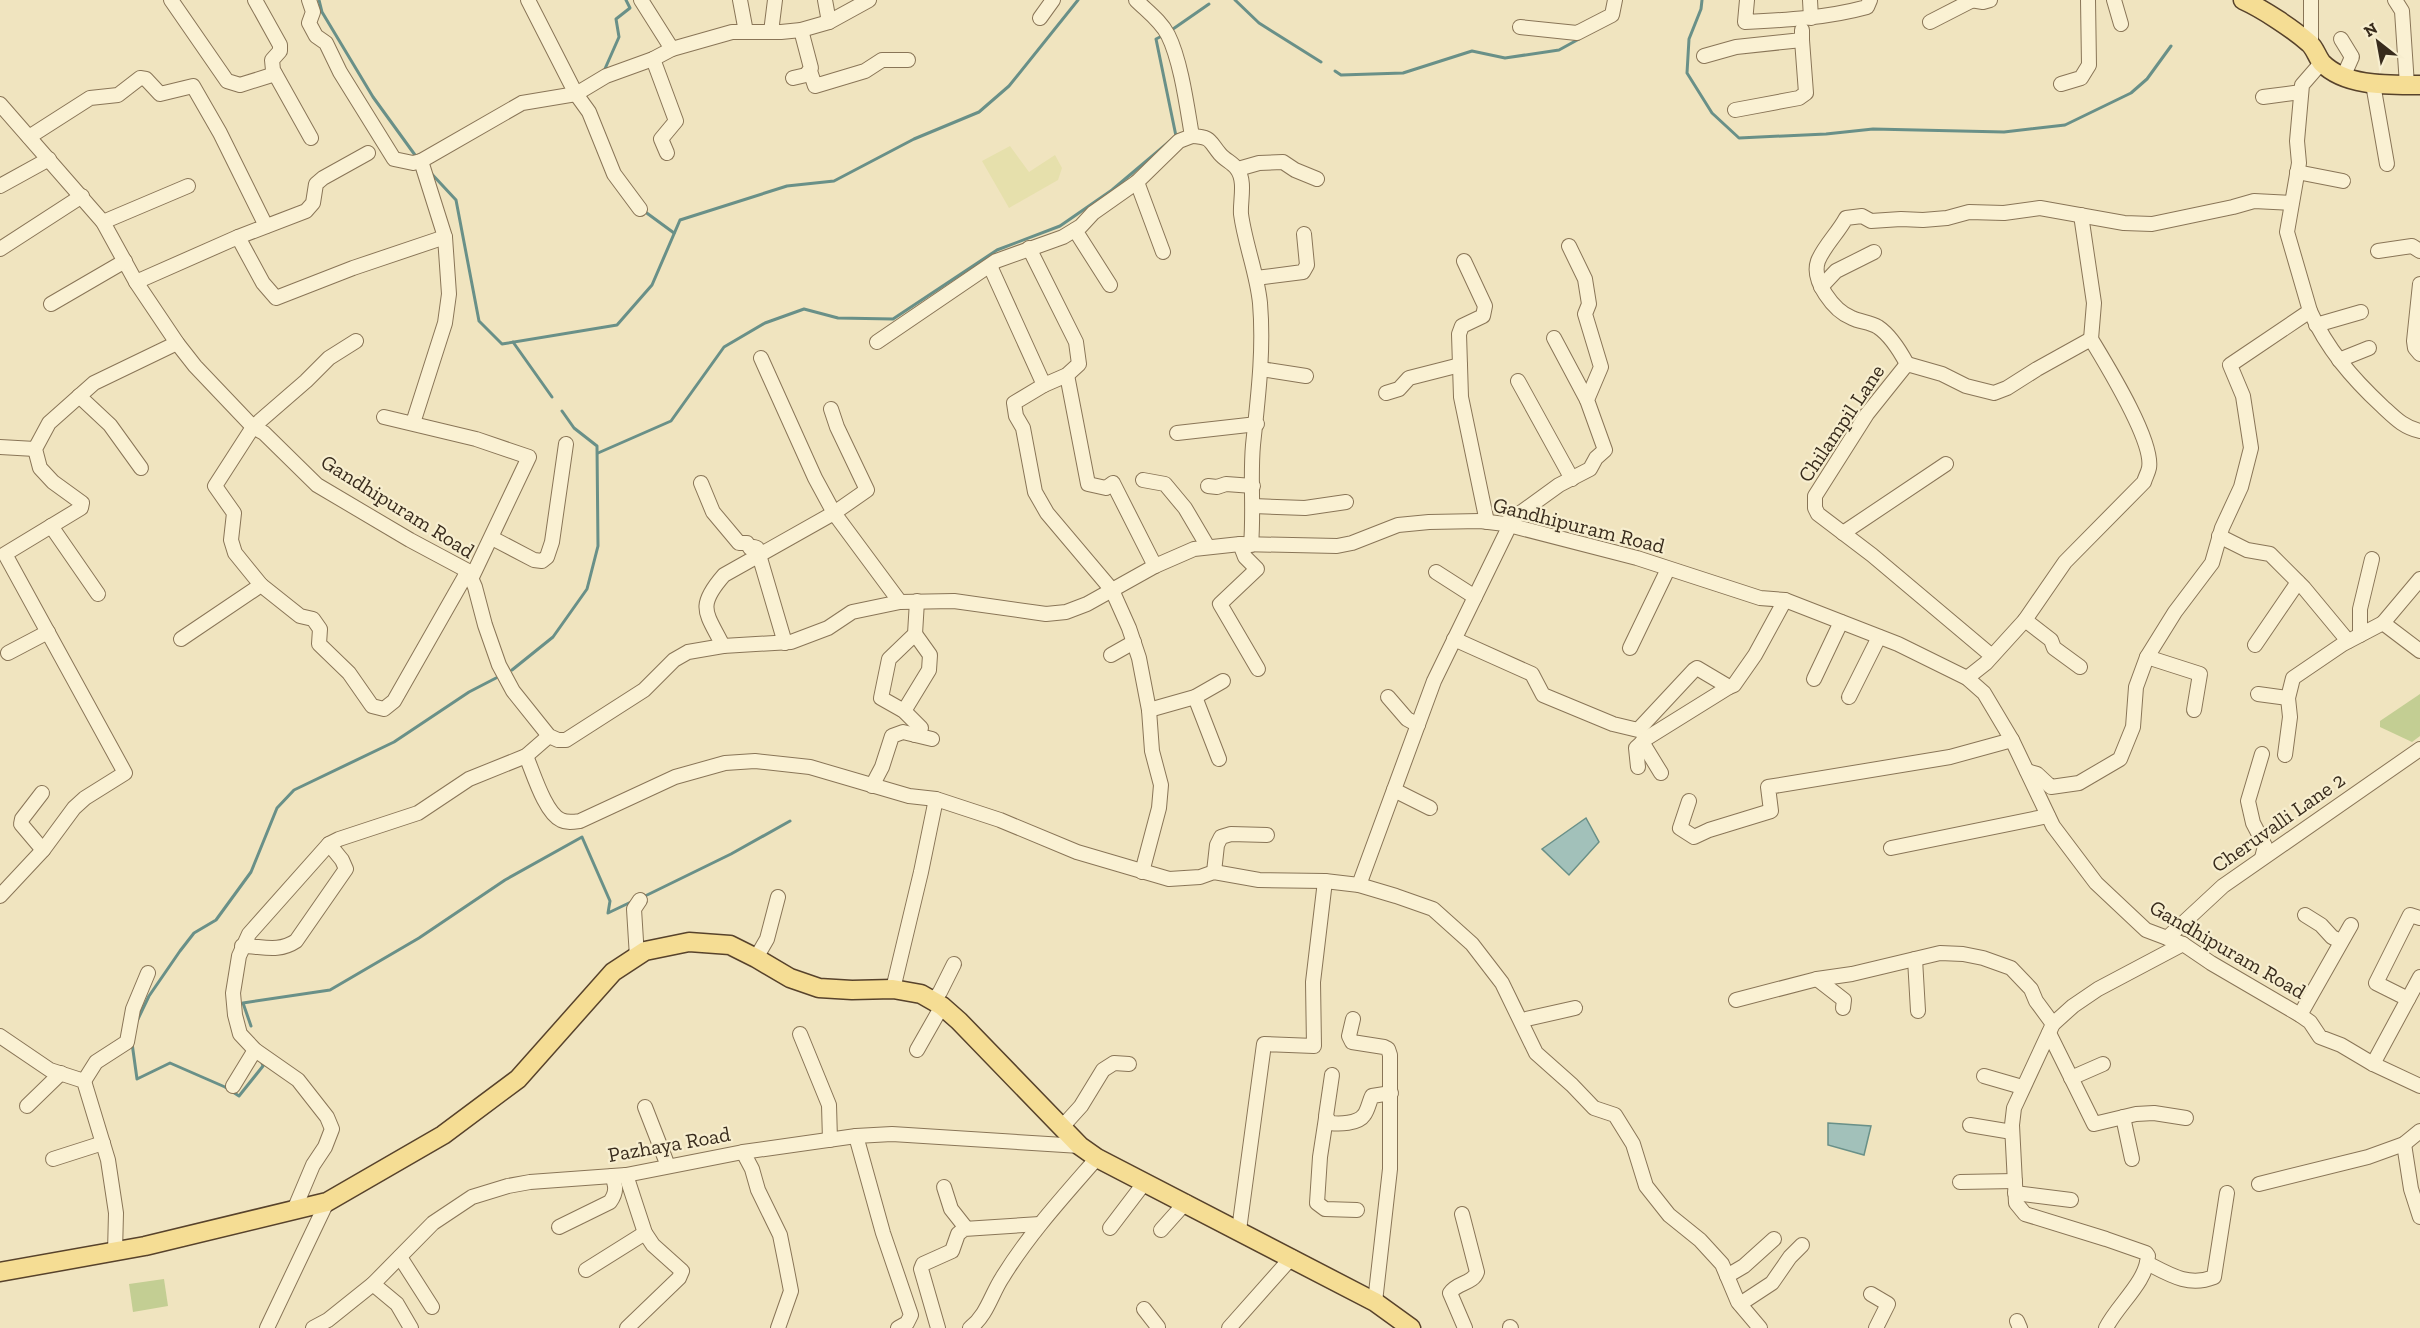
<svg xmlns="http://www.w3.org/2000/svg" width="2420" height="1328" viewBox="0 0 2420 1328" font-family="'Zilla Slab',serif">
<rect width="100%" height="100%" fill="#f0e4bf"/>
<path fill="#e6e0ac" d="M1010,146L1029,172L1055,155L1062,168L1058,180L1009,208L982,161Z"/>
<g fill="#c3ce93">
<path d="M2420,694V736L2412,742L2380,727V721Z"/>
<path d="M164,1279L168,1306L133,1312L129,1284Z"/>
</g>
<g fill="#a2c1ba" stroke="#699088" stroke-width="1.5">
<path d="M1586,818L1599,842L1569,875L1542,849Z"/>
<path d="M1828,1123L1871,1126L1864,1155L1828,1145Z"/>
</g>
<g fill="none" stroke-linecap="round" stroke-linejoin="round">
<g stroke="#699088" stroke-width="3">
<path d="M319,0L322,12L373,97L415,155"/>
<path d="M1235,0L1259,23L1321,62"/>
<path d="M1702,0L1701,9L1689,39L1687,73L1712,113L1739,138L1826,134L1873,129L2004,132L2065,125L2131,93L2147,79L2171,46"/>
<path d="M1173,29L1209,4"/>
<path d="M604,71L619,37L616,19L630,8L626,0"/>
<path d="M1335,71L1341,75L1403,73L1472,51L1505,58L1559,50L1579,39"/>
<path d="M429,171L456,200L479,321L502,344L617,325L652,285L680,220L787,186L834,181L914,139L979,112L1009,86L1078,0"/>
<path d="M644,211L674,233"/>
<path d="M513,342L552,397"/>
<path d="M598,453L671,421L724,347L765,323L804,309L838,318L893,319L997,250L1060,226L1112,190L1176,136L1156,39L1160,37"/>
<path d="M512,670L553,637L587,589L598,546L597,446L574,428L562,411"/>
<path d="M643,897L731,854L790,821"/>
<path d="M138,1019L149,996L180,951L194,933L216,920L251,872L277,808L294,790L394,742L469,692L496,678"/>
<path d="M251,1026L243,1003L330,990L419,938L505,880L582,837L610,901L608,913L631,902"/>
<path d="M132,1043L137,1079L170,1063L225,1087L239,1096L263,1066L261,1060"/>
</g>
<g stroke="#897557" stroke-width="16">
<g id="minor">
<path d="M171,0L227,81L240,85L275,74"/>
<path d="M255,0L280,45V51L272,60L273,70L311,138"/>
<path d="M309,0L313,12L309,23L316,36L326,43L340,72L394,159L413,163L421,161"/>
<path d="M528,0L576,94L589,112L614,174L640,209"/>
<path d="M641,0L672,49"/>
<path d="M740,0L746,32"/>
<path d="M825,0L829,22"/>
<path d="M1136,0C1147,11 1161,21 1168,35C1181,61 1187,107 1192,136C1212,137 1209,141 1220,154C1225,160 1233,163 1237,169C1246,181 1240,201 1241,214C1245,244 1257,273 1260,303C1264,351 1258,397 1253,445C1250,478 1254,511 1251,545"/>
<path d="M1747,0L1745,22C1786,20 1827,18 1867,7L1870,0"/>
<path d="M1810,0L1811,18"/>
<path d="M1971,0L1983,2L1990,0"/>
<path d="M2114,0L2121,24"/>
<path d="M2311,0V44"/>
<path d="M2395,0L2402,11L2407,85"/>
<path d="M1040,18L1053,0"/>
<path d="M1930,22L1971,1"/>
<path d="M1520,27L1577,33L1612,15L1615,0"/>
<path d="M771,32L775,0"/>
<path d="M2341,39L2352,57L2344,75"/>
<path d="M1704,56L1736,47L1802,40V30"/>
<path d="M653,59L676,121L661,139L667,153"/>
<path d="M810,71L815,86L865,71L882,60H908"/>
<path d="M793,78L806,75L811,68L801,30"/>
<path d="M2061,84L2081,78L2089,65L2088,0"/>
<path d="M2373,84L2387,164"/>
<path d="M2263,97L2301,92"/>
<path d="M0,104L103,222L136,282L177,343L195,366L253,427L264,433L317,485L410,540L468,571L475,587L485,625L499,665L513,691L549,736L558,740H566L644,690L674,660L688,652L723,646L791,642L828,628L852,612L900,602L954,601L1046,614L1066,612L1087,604L1155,566L1194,549L1240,544L1337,546L1352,543L1398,525L1429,522L1480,521L1505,524L1637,558L1760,598L1785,600L1898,644L1967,678L1984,693L2012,740L2053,826L2096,883L2146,930L2183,944L2211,963L2300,1015L2310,1022L2320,1037L2341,1045L2373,1064L2420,1086"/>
<path d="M1735,110L1799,98L1806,93L1802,40"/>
<path d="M29,137L90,98L118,95L140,78L146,79L160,94L193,86L220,133L266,226"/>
<path d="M1238,169L1259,163L1283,162L1295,170L1317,179"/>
<path d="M2297,172L2343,181"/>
<path d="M1137,182L1163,252"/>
<path d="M0,186L49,159"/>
<path d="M2081,215L2094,303L2091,339"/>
<path d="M103,222L188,186"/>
<path d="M1075,230L1110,285"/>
<path d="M238,237L306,211L313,203L316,184L323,178L368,153"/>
<path d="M0,249L82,196"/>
<path d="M2378,251L2412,246L2420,251"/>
<path d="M1464,261L1485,306L1483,316L1462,326L1459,334L1461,397L1487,522"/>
<path d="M990,266L1044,385L1067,375L1079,364L1076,342L1029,248"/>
<path d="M1256,278L1303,272L1307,265L1304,234"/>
<path d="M136,282L238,237L263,283L276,298L353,268L445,237L421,161L522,103L576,94L606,76L653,59L672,49L732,32H781L801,30L829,22L869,0"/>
<path d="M2420,284L2414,341L2415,348L2420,354"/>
<path d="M1821,287L1836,271L1874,252"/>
<path d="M51,304L125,261"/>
<path d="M2310,311C2327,349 2352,378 2382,406C2395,418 2403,427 2420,431"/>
<path d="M2316,325L2361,312"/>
<path d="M1554,338L1587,400"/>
<path d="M877,342L996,261L1063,237L1081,226L1093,213L1137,182L1179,141L1192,136"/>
<path d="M761,358L815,478L834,513L900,602"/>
<path d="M2339,360L2369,348"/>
<path d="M1907,364C1900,351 1890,335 1878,327C1870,322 1860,322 1852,318C1834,311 1811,281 1818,261C1824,246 1838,233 1846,218L1862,216L1871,221L1901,219L1923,220L1947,218L1969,212L2004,213L2040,208L2124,223L2152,224L2233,207L2254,201L2291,203"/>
<path d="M1261,369L1306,376"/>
<path d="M1067,375L1088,484L1106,488L1113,483L1155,566"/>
<path d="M1518,381L1572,479"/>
<path d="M1044,385L1014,403L1016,416L1023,428L1035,492L1047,513L1112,590L1129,628L1139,658L1149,710L1152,751L1161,785L1159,808L1142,872"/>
<path d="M1386,393L1399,389L1409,378L1460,365"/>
<path d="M79,396L110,425L141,468"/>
<path d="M384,417L476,439L529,457L472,577"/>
<path d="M413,423L445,323L449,294L445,237"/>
<path d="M1177,433L1257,424"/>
<path d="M0,447L35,449"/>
<path d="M1143,480L1165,484L1185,508L1208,547"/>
<path d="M701,483L713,512L739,543H747L750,548L754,547L757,548L785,643"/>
<path d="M1208,486L1217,487L1226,484L1253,486"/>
<path d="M1253,506L1305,508L1346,502"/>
<path d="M1505,524L1559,485L1590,469L1596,458L1605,450L1587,400L1601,367L1585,314L1589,304L1585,279L1569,246"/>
<path d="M51,526L98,594"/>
<path d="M1843,533L1946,464"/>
<path d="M2219,536L2247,550L2270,554L2304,588L2348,641"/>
<path d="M492,538L534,560L542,561L547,557L552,542L566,444"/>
<path d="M1240,544L1245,557L1257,569L1220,604L1258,669"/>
<path d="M1436,572L1475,597"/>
<path d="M2420,579L2383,623L2420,651"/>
<path d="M261,585L235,553L231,540L234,513L215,486L253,427L306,381L329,358L356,341"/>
<path d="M2025,620L2051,640L2054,648L2080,667"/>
<path d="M2360,635V609L2372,559"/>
<path d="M181,639L261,585L300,616L313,619L320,629L319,644L349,673L372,706L384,709L394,701L468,571"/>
<path d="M1454,639L1532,674L1543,695L1613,724L1638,730L1694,670L1697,668L1729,687L1734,685L1755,655L1785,600"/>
<path d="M2255,645L2298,582"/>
<path d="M723,646C706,612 696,607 724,575L834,513L867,490L837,427L831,409"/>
<path d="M1630,648L1668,569"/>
<path d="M8,653L48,632"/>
<path d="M1111,655L1134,642"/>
<path d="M2147,657L2200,674L2194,710"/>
<path d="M1967,678L1986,663L2025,620L2065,562L2144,482C2145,478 2148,473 2149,468C2154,441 2106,364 2091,339L2037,369L2007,388L1994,393L1966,386L1942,374L1907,364L1867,414L1815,496V508L1818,514L1872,555L1992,656"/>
<path d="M1814,679L1841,622"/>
<path d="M2258,694L2288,698"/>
<path d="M1195,697L1219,759"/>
<path d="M1388,697L1407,719L1418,725"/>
<path d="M1849,697L1879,637"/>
<path d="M1149,710L1195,697L1223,681"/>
<path d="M904,711L929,670L930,655L915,634"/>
<path d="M915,735L921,728L904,711L881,698L889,659L915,634L917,601"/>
<path d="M1642,742L1661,773"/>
<path d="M2262,754L2248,801L2253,823L2265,846L2262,858"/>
<path d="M2285,755L2290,717L2288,698L2293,678L2343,644L2383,623"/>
<path d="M526,756C533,772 545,813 561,820C567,823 573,822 580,821L675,777L725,763L755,761L810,767L909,796L936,799L1000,820L1077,852L1169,879L1200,877L1214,872L1259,880L1325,881L1359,885L1396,896L1433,909L1472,944L1502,983L1536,1053L1572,1085L1594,1108L1615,1115L1633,1144L1646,1186L1669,1215L1700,1240L1722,1264L1738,1302L1760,1328"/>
<path d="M1638,767L1636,748L1647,738L1729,687"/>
<path d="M2027,771L2037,774L2051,787L2079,783L2120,759L2133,727L2136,687L2147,657L2175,612L2212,563L2222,528L2241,487L2251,448L2243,396L2230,365L2310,311L2287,232L2299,163L2297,141L2302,85L2322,62"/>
<path d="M872,786L882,767L892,736L903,732L932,739"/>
<path d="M1394,790L1430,808"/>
<path d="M42,793L22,819L21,824L43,850"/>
<path d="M1689,801L1680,828L1694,837L1709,830L1771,811L1768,787L1950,757L2012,740"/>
<path d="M1891,848L2048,816"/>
<path d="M1214,872L1217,845L1221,837L1231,834L1267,835"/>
<path d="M1359,885L1434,681L1510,525"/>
<path d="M0,896L43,850L74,808L85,798L125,773L5,554L81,508L82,503L53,482L40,468L35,449L49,423L94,383L177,343"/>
<path d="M2305,915L2321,925L2332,937L2340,941"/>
<path d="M2167,938L2223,886L2420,749"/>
<path d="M242,946C262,946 278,953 296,941L346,869L342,860L329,844"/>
<path d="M637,957L634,909L640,900"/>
<path d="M756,958L767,939L778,897"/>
<path d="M1915,959L1918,1011"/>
<path d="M1817,979L1844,1000L1843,1008"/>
<path d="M893,989L921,872L936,799"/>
<path d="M2408,999L2376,983L2410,915L2420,918"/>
<path d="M1736,1000L1817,979L1852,974L1940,953L1963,954L1983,958L2011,968L2031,989L2036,1001L2053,1024"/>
<path d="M933,1001L940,992L954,964"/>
<path d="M2300,1015L2351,925"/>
<path d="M1353,1019L1349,1036L1352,1042L1384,1047L1388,1049L1390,1055V1169L1375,1302"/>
<path d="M1522,1020L1575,1008"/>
<path d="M2049,1033L2094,1124L2136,1114L2154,1113L2186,1118"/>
<path d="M800,1034L829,1105L830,1140"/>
<path d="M0,1036L50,1070L84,1081L108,1160L116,1213L115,1252"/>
<path d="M917,1050L942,1006"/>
<path d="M2373,1064L2420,977"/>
<path d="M1332,1075L1326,1116L1330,1123C1339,1124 1358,1124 1364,1115C1368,1110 1369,1102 1372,1096L1391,1093"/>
<path d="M1984,1076L2022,1087"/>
<path d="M2071,1078L2103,1064"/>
<path d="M84,1081L96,1062L127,1042L133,1009L148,973"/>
<path d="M233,1086L255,1050"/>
<path d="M27,1106L61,1073"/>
<path d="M645,1107L668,1166"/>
<path d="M2123,1117L2132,1159"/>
<path d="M1326,1118L1320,1157L1317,1203L1325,1209L1357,1210"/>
<path d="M1970,1125L2012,1132"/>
<path d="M1062,1127L1081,1106L1103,1070L1114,1063L1129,1064"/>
<path d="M856,1136L883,1233L911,1315L907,1323L898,1328"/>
<path d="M2404,1144L2411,1189L2420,1217"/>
<path d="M743,1152L752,1169L758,1190L780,1235L786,1265L791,1291L778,1328"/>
<path d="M53,1159L103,1143"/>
<path d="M626,1175L645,1233L653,1245L682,1271L679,1278L627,1328"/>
<path d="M1960,1182L2015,1181"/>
<path d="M2259,1184L2368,1157L2404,1144L2420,1131"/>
<path d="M944,1187L951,1209L966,1228"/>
<path d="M2015,1193L2071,1200"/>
<path d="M294,1210L313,1165L325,1147L332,1129L327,1117L298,1080L255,1050L240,1034L235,1015L233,993L239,956L249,934L329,844L339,839L418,813L469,779L526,756L549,736"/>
<path d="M1462,1214L1477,1272C1473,1284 1457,1282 1450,1293L1465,1328"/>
<path d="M559,1227L610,1202C617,1192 616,1186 612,1176"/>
<path d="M1110,1228L1145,1182"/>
<path d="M1161,1230L1186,1202"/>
<path d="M1239,1230L1264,1044L1314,1046L1313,982L1325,881"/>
<path d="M400,1257L432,1307"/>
<path d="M2147,1263C2170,1275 2189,1287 2214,1277L2227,1193"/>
<path d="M586,1270L645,1233"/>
<path d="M1727,1276L1744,1266L1774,1239"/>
<path d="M373,1284L397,1304L411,1328"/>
<path d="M1871,1294L1888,1304L1876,1328"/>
<path d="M1740,1304L1772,1283L1790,1257L1802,1245"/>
<path d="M1144,1309L1158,1327"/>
<path d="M2017,1321L2020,1328"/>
<path d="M1510,1327L1511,1328"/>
<path d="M267,1328L327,1202"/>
<path d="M313,1328L328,1320L373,1284L433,1223L472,1197L508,1186L530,1182L626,1175L743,1152L856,1136L892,1134L1080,1146"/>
<path d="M938,1328L921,1269L923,1264L952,1251L958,1234L964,1229L1040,1224"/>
<path d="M970,1328C987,1315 991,1295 1002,1278C1029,1234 1064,1196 1097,1158"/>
<path d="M1229,1328L1292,1257"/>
<path d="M2106,1328C2118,1304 2146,1283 2148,1256L2146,1253L2106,1239L2025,1214L2016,1203L2012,1125L2014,1108L2053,1024L2073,1006L2098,989L2183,944"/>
</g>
</g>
<g stroke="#57422b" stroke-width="21">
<g id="major">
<path d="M2243,0C2263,9 2293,29 2309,43C2315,48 2317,57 2322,63C2346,87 2389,85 2420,85"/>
<path d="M0,1272L145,1246L327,1202L443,1135L518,1079L613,972L645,951L689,942L730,945L756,958L790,978L819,988L852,990L893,989L921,994L942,1006L959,1021L1080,1146L1097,1158L1375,1302L1411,1328"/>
</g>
</g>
<use href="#minor" stroke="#faf1d3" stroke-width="14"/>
<use href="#major" stroke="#f5dd94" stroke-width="18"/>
</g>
<g text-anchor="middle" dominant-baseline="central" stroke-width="4.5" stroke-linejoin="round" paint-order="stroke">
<g font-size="21" fill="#382b1c" stroke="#f7eecf">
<text transform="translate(1841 423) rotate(-56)">Chilampil Lane</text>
<text transform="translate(398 506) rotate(32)">Gandhipuram Road</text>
<text transform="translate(1579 525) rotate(14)">Gandhipuram Road</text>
<text transform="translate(2278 822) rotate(-35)">Cheruvalli Lane 2</text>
<text transform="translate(2228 949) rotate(30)">Gandhipuram Road</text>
<text transform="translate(669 1144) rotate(-10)">Pazhaya Road</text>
</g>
</g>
<g transform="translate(2378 42) rotate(329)" stroke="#f7eecf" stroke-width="4.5" paint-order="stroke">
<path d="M0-4.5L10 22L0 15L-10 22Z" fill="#382b1c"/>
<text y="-9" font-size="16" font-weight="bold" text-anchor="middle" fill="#382b1c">N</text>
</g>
</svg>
